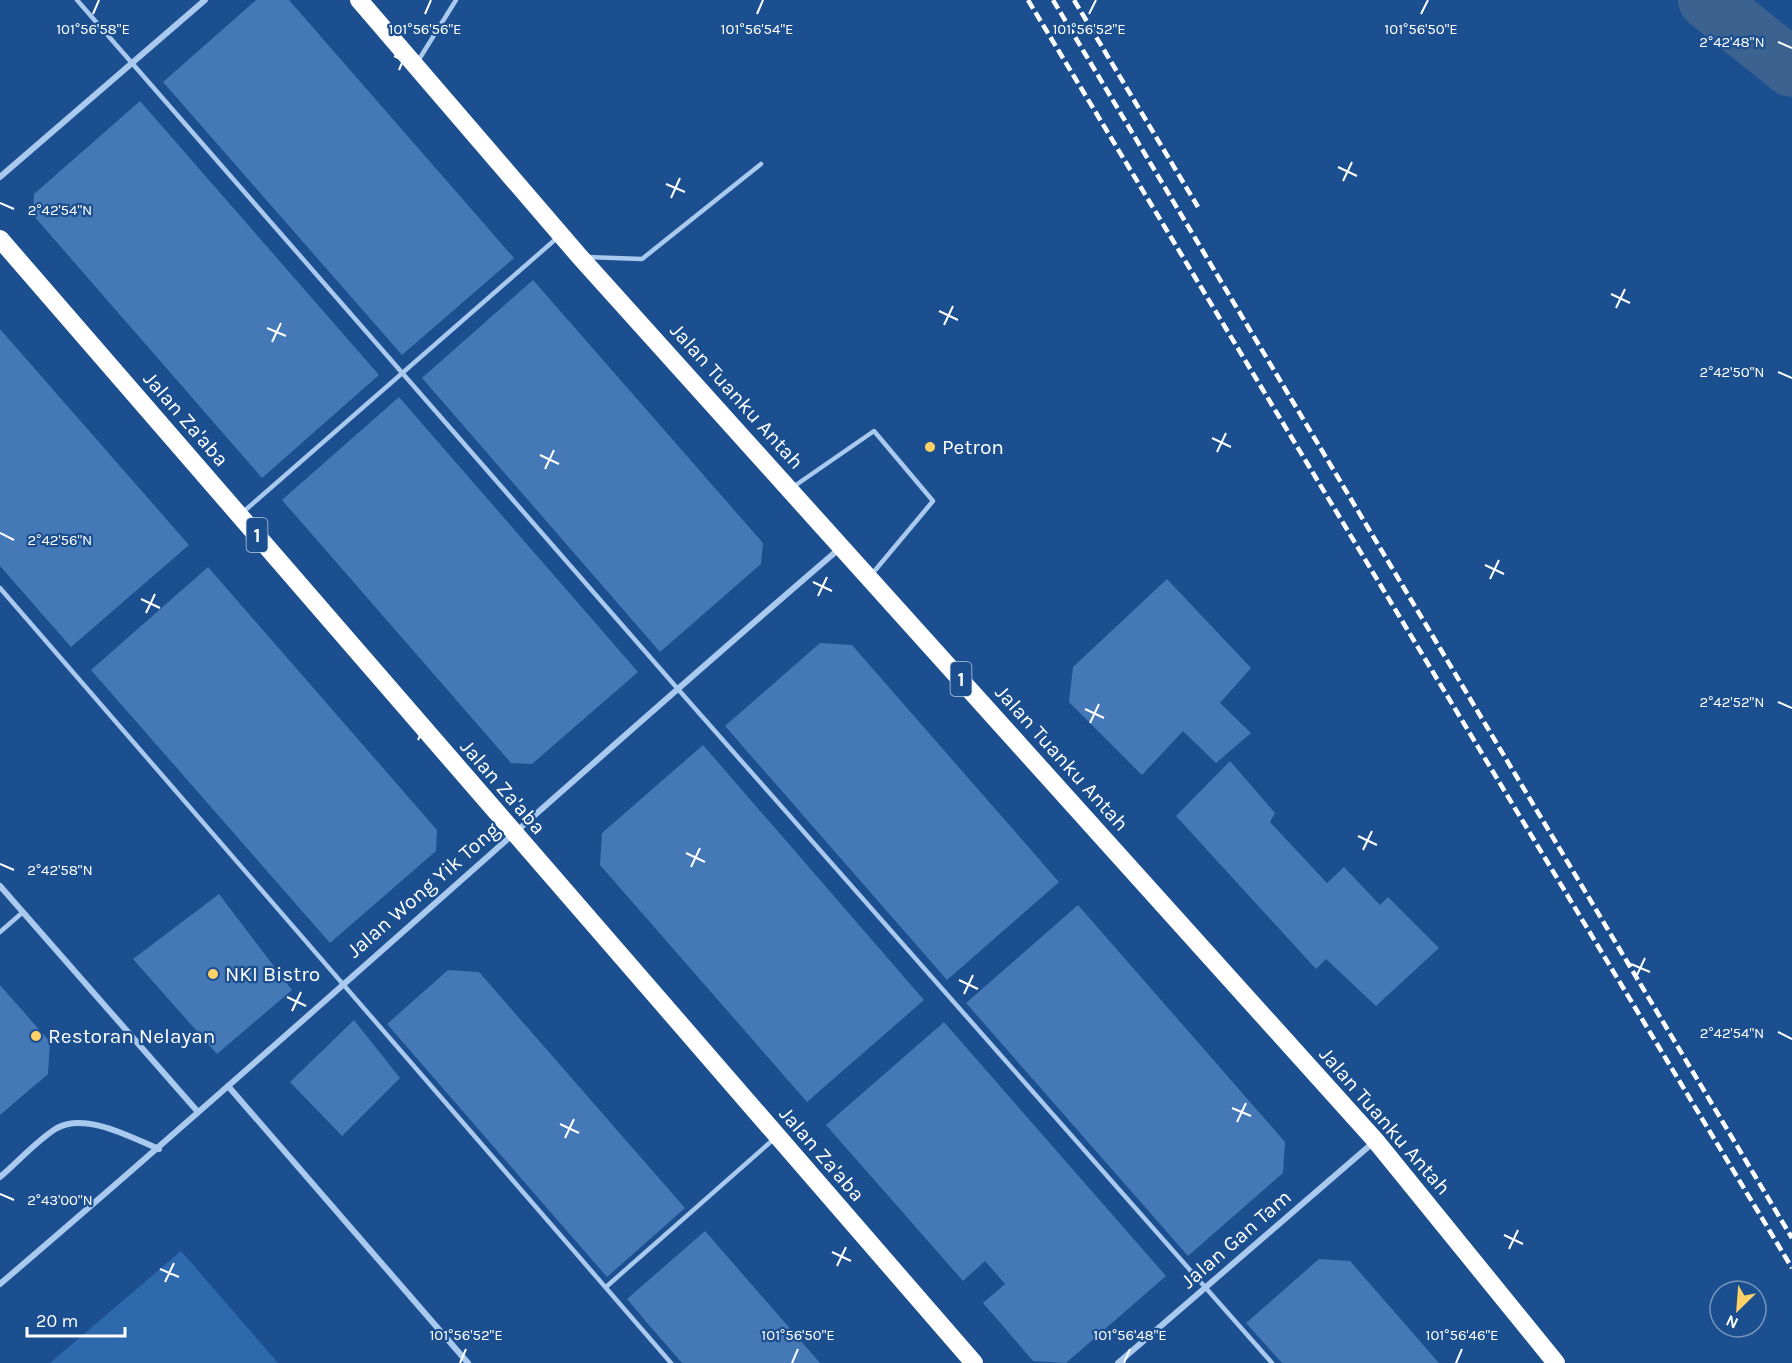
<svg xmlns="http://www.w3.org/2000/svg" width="1792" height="1363" viewBox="0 0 1792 1363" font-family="Karla,sans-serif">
<rect width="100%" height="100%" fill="#1b4f8f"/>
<path fill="#2e69ad" d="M181,1251L278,1363H50Z"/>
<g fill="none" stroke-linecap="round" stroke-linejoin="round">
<path stroke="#3c6290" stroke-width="58" d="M1707,0L1792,68"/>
</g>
<g fill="#4478b7">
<path d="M256,0H289L514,258L402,355L163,82Z"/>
<path d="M140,101L379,375L262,478L33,215L34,194Z"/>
<path d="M533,280L763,543L761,564L660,652L422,378Z"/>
<path d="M0,329L189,545L71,647L0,566Z"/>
<path d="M399,397L638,672L532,764L511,763L282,500Z"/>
<path d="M208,567L437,830L436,851L330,943L91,670Z"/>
<path d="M1167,579L1251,668L1220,703L1251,733L1216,763L1183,731L1142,775L1069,702L1073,667Z"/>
<path d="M820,643L852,645L1059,882L947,980L725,726Z"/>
<path d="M703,745L924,1000L807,1102L600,865L602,833Z"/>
<path d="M1230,761L1275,813L1270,822L1327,883L1344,867L1380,905L1388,897L1439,948L1376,1006L1326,959L1316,969L1176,816Z"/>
<path d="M219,894L292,990L217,1054L133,959Z"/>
<path d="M1078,905L1285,1142L1283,1173L1188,1256L966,1003Z"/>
<path d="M448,970L479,972L685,1208L607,1277L387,1024Z"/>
<path d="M0,985L50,1042L48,1074L0,1115Z"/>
<path d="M354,1020L400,1078L342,1136L290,1082Z"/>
<path d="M944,1022L1166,1276L1066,1363L1033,1361L983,1303L1005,1284L985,1261L963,1281L826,1125Z"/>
<path d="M705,1231L726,1255L820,1363H682L648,1324L627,1299Z"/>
<path d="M1319,1259L1350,1261L1439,1363H1282L1246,1323Z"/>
</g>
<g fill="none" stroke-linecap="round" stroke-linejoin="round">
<g stroke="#a9c9ee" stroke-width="4.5">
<path d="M77,0L677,688L1272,1363"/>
<path d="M418,61L456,0"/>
<path d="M587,257L642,259L761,164"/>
<path d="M793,487L874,431L933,501L872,574"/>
<path d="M242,513L557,238"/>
<path d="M0,588L671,1363"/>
<path d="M0,932L23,912"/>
<path d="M606,1287L775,1138"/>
</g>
<g stroke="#a9c9ee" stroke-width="6">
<path d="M0,177L205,0"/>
<path d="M0,886L198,1112"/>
<path d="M228,1086L468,1363"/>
<path d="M0,1177C18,1162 37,1140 57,1128C86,1112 132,1138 159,1149"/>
<path d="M0,1284C283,1043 557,791 839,549"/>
<path d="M1118,1363L1375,1141"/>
</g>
<g stroke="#fff" stroke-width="18">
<path d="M359,0L580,257L1375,1140L1556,1363"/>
<path d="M0,239L974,1363"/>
</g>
<g stroke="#fff" stroke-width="4.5" stroke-dasharray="10 4.5" stroke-linecap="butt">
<path d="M1028,0L1792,1268"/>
<path d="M1053,0L1792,1238"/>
<path d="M1074,0L1198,207"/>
</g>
</g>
<path fill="none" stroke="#fff" stroke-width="2" d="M93,14L99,0M425,14L431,0M757,14L763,0M1089,14L1096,0M1421,14L1428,0M1778,42L1792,48M394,56L413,65M399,70L407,51M1338,167L1357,176M1343,181L1352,162M666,184L685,192M671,198L680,178M0,203L14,209M1611,294L1630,303M1616,308L1625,289M939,311L958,320M944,325L953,306M267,328L286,336M272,342L281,323M1778,372L1792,378M1212,438L1231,447M1217,452L1226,433M540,455L559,464M545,469L554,450M0,533L14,540M1485,565L1504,574M1490,579L1499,560M813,582L832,591M818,596L827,577M141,599L160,608M146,613L155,594M1778,702L1792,708M1085,709L1104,718M1090,723L1099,704M413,726L432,735M418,740L427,721M1358,836L1377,845M1363,850L1372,831M686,853L705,862M0,864L14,870M691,867L700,848M1631,964L1650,972M1636,977L1645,958M959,980L978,989M964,994L973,975M287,997L306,1006M292,1011L301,992M1778,1032L1792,1039M1232,1108L1251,1116M1237,1122L1246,1103M560,1124L579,1133M565,1138L574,1119M0,1194L14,1200M1504,1235L1523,1244M1509,1249L1518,1230M832,1252L851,1261M837,1266L846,1247M160,1269L179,1277M165,1282L174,1263M460,1363L466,1349M792,1363L798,1349M1124,1363L1130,1349M1456,1363L1462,1349"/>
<g fill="#ffd166" stroke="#1b4f8f" stroke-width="2">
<circle cx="930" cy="447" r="6"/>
<circle cx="213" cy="974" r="6"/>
<circle cx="36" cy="1036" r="6"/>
</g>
<g text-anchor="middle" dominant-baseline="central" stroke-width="4.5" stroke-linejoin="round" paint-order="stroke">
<g fill="#1b4f8f" stroke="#bbcadd" stroke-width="1.5">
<rect x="246.5" y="518" width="21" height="34" rx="4.5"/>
<rect x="950.5" y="662" width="21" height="34" rx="4.5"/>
</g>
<g font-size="20" font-weight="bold" fill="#fff">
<text x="257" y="535">1</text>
<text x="961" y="679">1</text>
</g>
<g font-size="21" fill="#fff" stroke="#1b4f8f">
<text transform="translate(737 396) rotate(48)">Jalan Tuanku Antah</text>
<text transform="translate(186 419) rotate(49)">Jalan Za'aba</text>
<text transform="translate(1062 758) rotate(48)">Jalan Tuanku Antah</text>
<text transform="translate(503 787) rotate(49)">Jalan Za'aba</text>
<text transform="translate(423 890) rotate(-41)">Jalan Wong Yik Tong</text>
<text transform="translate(1385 1121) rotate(49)">Jalan Tuanku Antah</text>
<text transform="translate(822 1154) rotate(49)">Jalan Za'aba</text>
<text transform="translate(1236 1239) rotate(-41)">Jalan Gan Tam</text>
</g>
<g font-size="21" fill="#fff" stroke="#1b4f8f" text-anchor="start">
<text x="942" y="447">Petron</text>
<text x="225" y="974">NKI Bistro</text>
<text x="48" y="1036">Restoran Nelayan</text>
</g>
</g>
<g font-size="15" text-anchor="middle" fill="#fff" stroke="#1b4f8f" stroke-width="4.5" stroke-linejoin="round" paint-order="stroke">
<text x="425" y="34">101°56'56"E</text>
<text x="757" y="34">101°56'54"E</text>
<text x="1089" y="34">101°56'52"E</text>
<text x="1421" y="34">101°56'50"E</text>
<text x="93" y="34">101°56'58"E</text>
<text x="1732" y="47">2°42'48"N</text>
<text x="60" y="215">2°42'54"N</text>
<text x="1732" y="377">2°42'50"N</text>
<text x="60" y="545">2°42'56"N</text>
<text x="1732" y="707">2°42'52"N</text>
<text x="60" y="875">2°42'58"N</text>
<text x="1732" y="1038">2°42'54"N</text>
<text x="60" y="1205">2°43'00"N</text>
<text x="466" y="1340">101°56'52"E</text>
<text x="798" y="1340">101°56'50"E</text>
<text x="1130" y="1340">101°56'48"E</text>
<text x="1462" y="1340">101°56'46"E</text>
</g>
<g transform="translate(1738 1309) rotate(205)"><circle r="28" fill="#1b4f8f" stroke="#7695bc" stroke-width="1.5"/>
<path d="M0-4.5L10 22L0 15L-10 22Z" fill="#ffd166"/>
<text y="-9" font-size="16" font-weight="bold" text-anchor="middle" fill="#ffffff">N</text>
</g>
<path d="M27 1327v9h98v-9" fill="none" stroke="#ffffff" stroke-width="3"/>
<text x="36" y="1327" font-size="18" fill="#ffffff" stroke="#1b4f8f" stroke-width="4.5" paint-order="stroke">20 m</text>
</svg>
